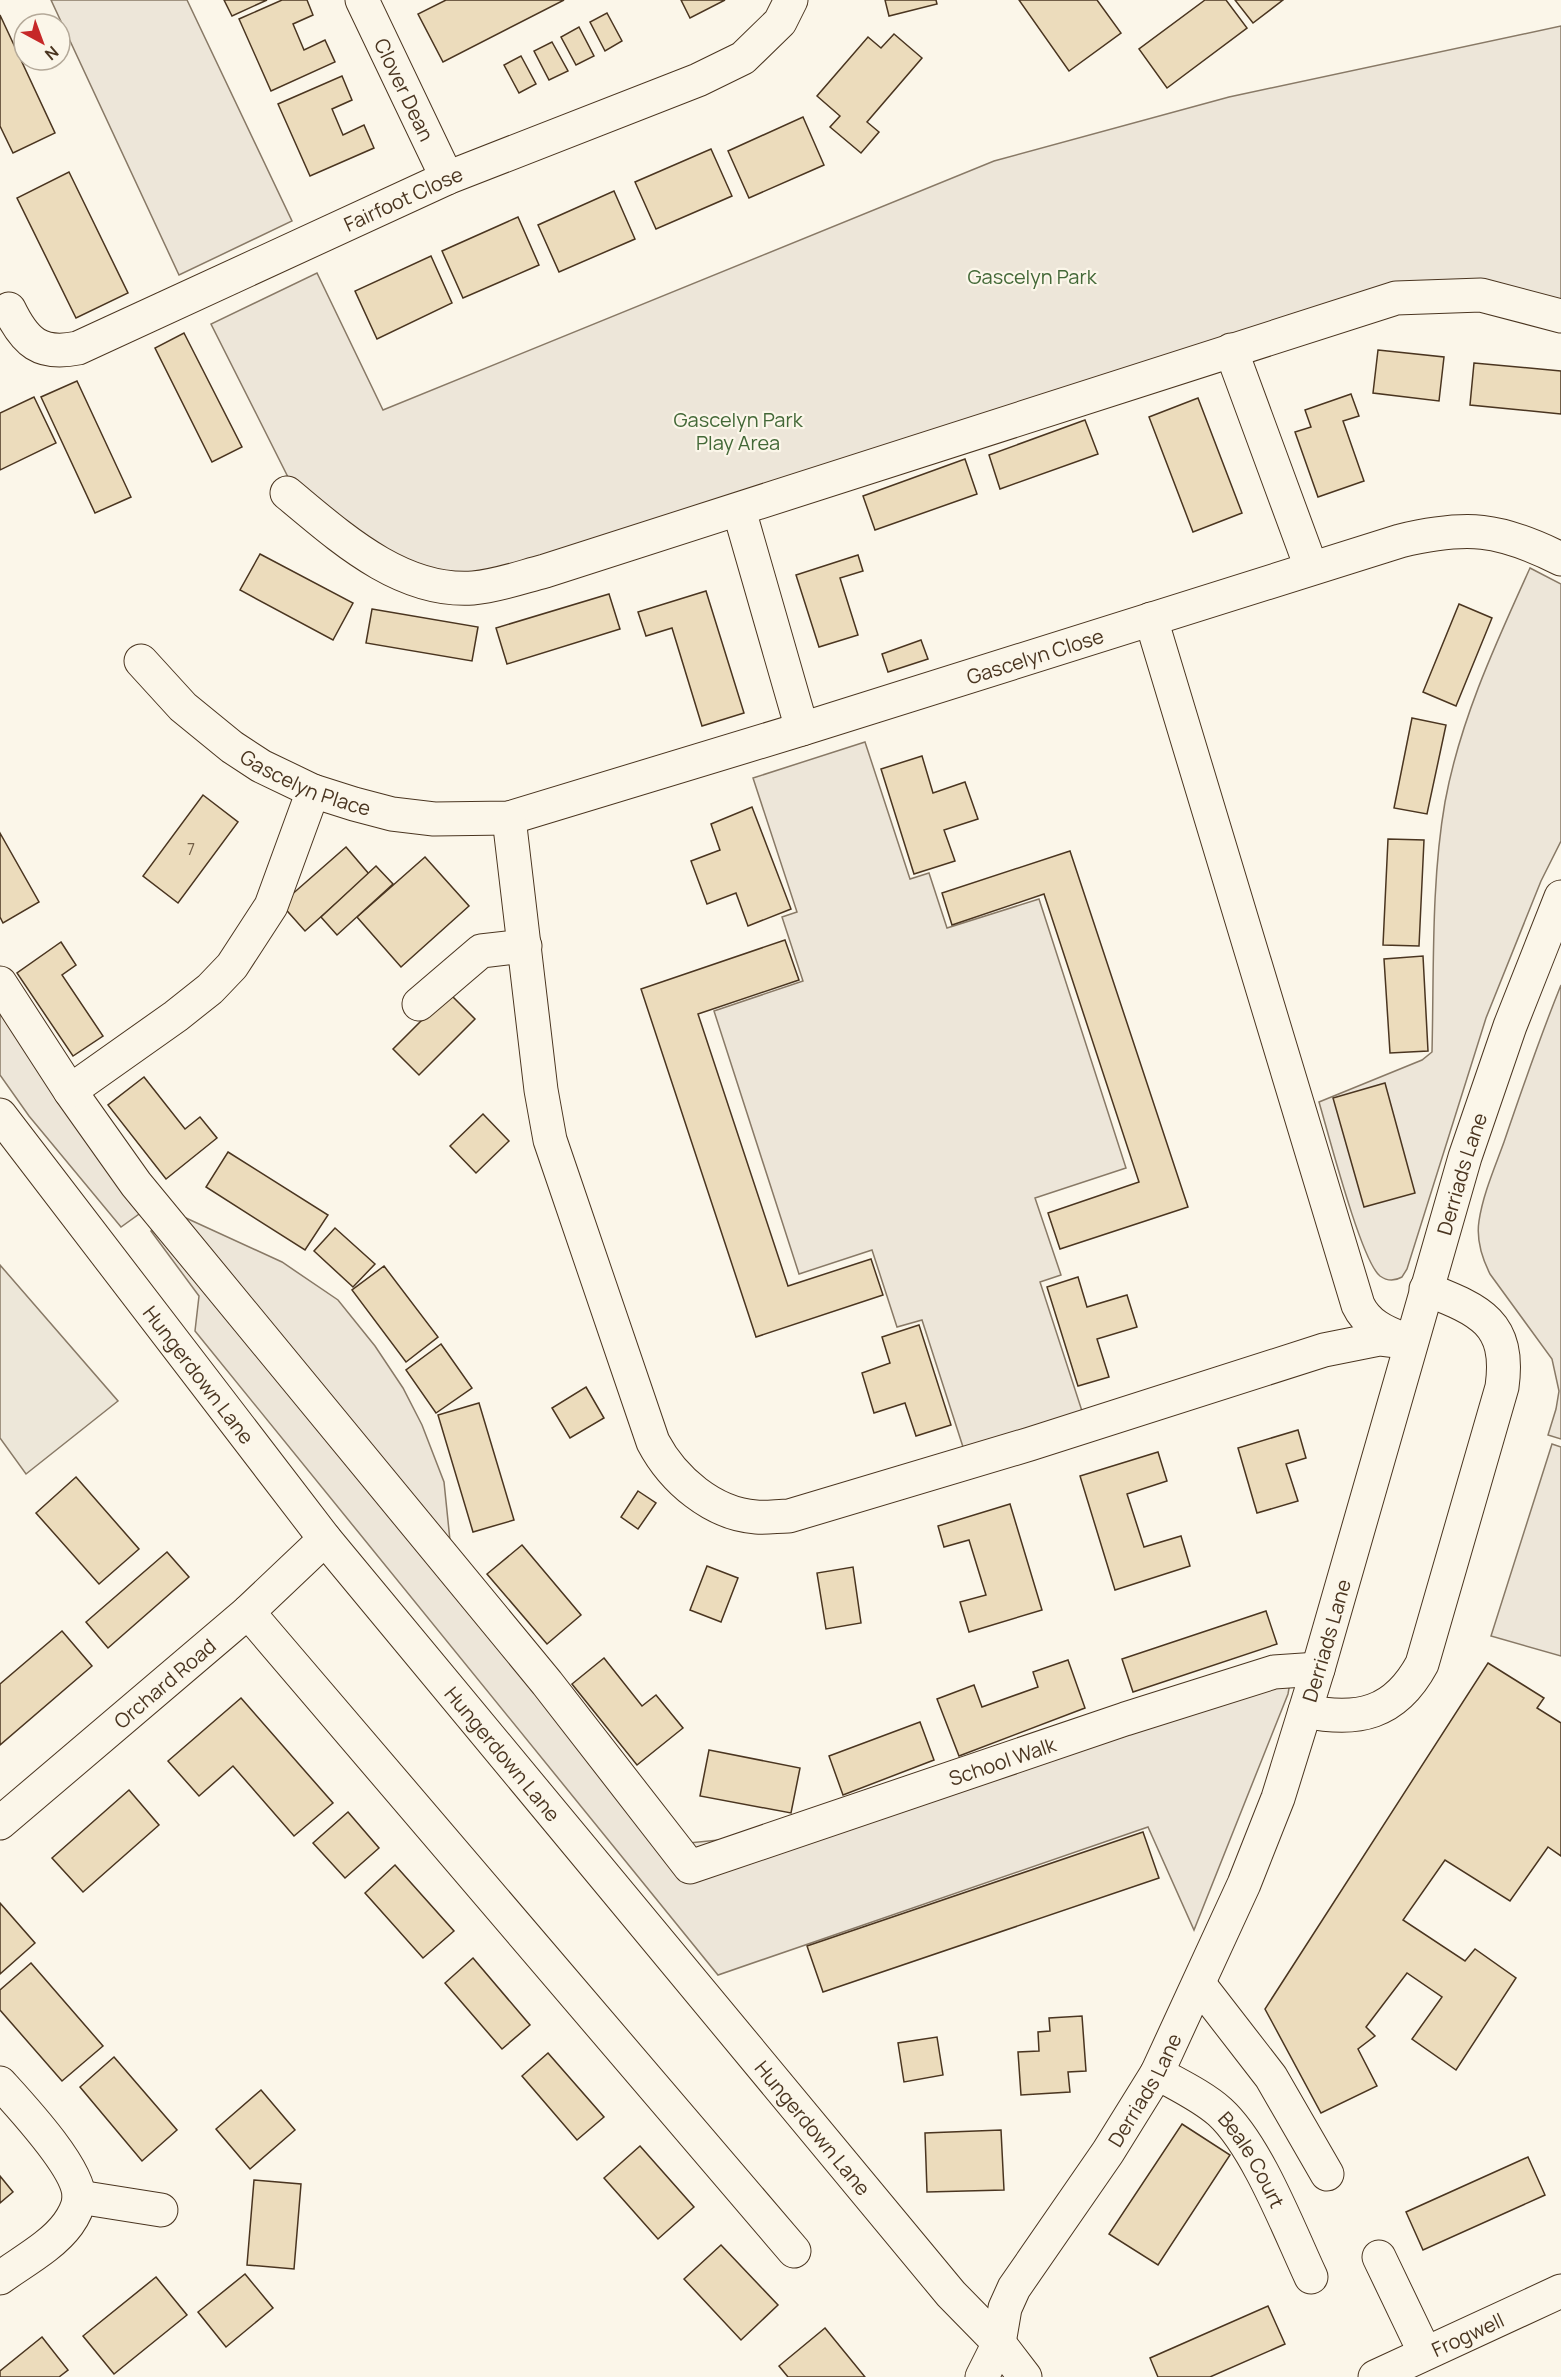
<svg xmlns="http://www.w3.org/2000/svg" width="1561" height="2377" viewBox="0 0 1561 2377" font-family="Manrope,sans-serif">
<rect width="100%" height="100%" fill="#fbf6e9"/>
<g fill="#ede6d9" stroke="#887966" stroke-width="1.5">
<path d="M51,0H187L292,221L179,275Z"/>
<path d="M1561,26V303L1475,285L475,579L389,558L290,481L211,324L317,273L383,410L994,161L1229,97Z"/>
<path d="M1530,568L1561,584V841L1541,881L1486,1018L1407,1269L1402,1277C1395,1281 1387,1281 1380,1276C1361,1261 1328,1132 1319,1102L1422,1060L1432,1052C1434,971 1431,882 1445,802C1460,720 1496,643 1530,568Z"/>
<path d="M865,742L910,879L929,873L947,928L1039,899L1126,1168L1035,1198L1061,1275L1040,1282L1082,1411L964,1450L922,1320L897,1327L872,1250L799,1274L714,1011L803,981L782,917L797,912L753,778Z"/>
<path d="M1561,985V1439L1548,1435L1556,1409L1559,1391L1552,1359L1490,1274C1482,1258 1476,1240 1479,1221C1483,1194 1495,1167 1504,1142C1522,1089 1540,1037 1561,985Z"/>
<path d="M0,1011L146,1209L121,1227L29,1116L0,1075Z"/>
<path d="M186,1218L282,1262L338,1300L375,1346L403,1388L422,1425L444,1482L451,1550L689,1843L748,1837L1295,1654L1288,1694L1194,1930L1148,1827L718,1975L195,1331L199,1296L151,1231Z"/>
<path d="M1552,1444L1561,1447V1656L1491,1636Z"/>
</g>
<path fill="#ede7d9" stroke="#887966" stroke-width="1.5" d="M0,1265L118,1401L26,1474L0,1438Z"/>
<g fill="#ecdcbc" stroke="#4a3520" stroke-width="1.5">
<path d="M224,0H267L232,16Z"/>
<path d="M282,0H307L313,15L293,24L304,50L325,40L335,62L271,91L239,19Z"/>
<path d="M446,0H564L443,62L418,14Z"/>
<path d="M681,0H725L690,18Z"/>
<path d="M885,0H936L937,4L889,16Z"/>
<path d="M1019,0H1097L1121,33L1069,71Z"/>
<path d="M1205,0H1226L1247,28L1167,88L1139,49Z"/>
<path d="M1235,0H1283L1253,23Z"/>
<path d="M607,13L622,41L605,51L590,22Z"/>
<path d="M0,15L55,133L13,153L0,126Z"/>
<path d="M579,27L594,56L576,65L561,37Z"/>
<path d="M894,34L922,58L867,122L879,132L861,153L830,127L840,116L817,96L868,37L881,48Z"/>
<path d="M552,42L568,71L549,80L534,51Z"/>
<path d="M521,56L536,84L519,93L504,65Z"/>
<path d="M342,76L352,100L332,109L343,135L364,125L374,148L310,176L278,104Z"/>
<path d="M803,117L824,165L749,198L728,151Z"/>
<path d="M711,149L732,196L656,229L635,182Z"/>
<path d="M69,172L128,293L76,318L17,198Z"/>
<path d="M614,191L635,239L559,272L538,225Z"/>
<path d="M518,217L539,265L463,298L442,251Z"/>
<path d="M431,256L452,303L377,339L355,291Z"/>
<path d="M184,333L242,447L212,462L155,348Z"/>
<path d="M1378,350L1444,357L1439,401L1373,393Z"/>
<path d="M1474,363L1561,371V414L1470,405Z"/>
<path d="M77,381L131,497L95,513L41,397Z"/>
<path d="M1351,394L1359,416L1343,421L1364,481L1318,497L1295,432L1311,427L1305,410Z"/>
<path d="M34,397L56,443L0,470V413Z"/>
<path d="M1198,398L1242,513L1193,532L1149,417Z"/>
<path d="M1085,420L1098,454L1000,489L989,455Z"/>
<path d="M965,459L977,494L875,530L863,496Z"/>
<path d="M260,554L353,603L333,640L240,590Z"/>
<path d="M858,555L863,571L840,578L858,635L819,647L796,575Z"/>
<path d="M706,591L744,713L702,726L672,628L646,636L638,612Z"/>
<path d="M609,594L620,629L507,664L496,628Z"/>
<path d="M1459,604L1492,618L1456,706L1423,692Z"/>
<path d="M372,609L478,627L472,661L366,643Z"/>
<path d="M921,640L928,659L888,672L882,654Z"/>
<path d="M1412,718L1446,725L1427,814L1394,808Z"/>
<path d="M922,756L933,793L965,782L978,819L944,830L955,861L914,874L881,769Z"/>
<path d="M203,795L238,822L178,903L143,876Z"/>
<path d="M752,807L791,909L748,926L736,893L707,904L691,861L720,850L711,824Z"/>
<path d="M0,833L39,902L3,923L0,917Z"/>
<path d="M1388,839L1424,840L1419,946L1383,945Z"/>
<path d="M346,847L369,874L305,931L281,904Z"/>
<path d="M1070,851L1188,1207L1060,1249L1048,1213L1139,1182L1044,894L952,925L942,893Z"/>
<path d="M425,857L469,906L401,967L357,917Z"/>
<path d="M376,866L393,884L337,935L321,917Z"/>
<path d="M785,940L799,980L698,1014L788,1286L871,1259L883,1295L756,1337L641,989Z"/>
<path d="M61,942L76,965L62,975L103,1036L73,1056L17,973Z"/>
<path d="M1423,956L1428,1051L1390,1053L1384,959Z"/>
<path d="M449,993L475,1019L419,1075L393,1049Z"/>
<path d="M144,1077L185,1129L200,1117L217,1138L166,1179L108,1105Z"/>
<path d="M1385,1083L1415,1193L1364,1207L1333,1098Z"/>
<path d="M483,1114L509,1141L476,1173L450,1146Z"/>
<path d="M228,1152L328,1215L305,1250L206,1187Z"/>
<path d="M335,1228L375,1264L353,1287L314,1251Z"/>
<path d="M384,1266L438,1337L406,1362L352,1290Z"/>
<path d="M1078,1277L1087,1307L1127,1295L1137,1327L1097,1339L1109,1377L1078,1386L1047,1287Z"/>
<path d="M919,1325L951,1425L916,1436L905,1403L874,1413L862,1373L890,1363L882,1337Z"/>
<path d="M441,1344L472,1388L436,1413L406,1370Z"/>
<path d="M586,1387L604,1418L570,1438L552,1408Z"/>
<path d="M479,1403L514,1520L473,1532L438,1415Z"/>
<path d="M1298,1430L1306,1458L1286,1464L1298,1501L1257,1513L1238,1448Z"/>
<path d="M1158,1452L1167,1481L1127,1494L1144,1547L1181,1536L1190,1566L1115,1590L1080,1476Z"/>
<path d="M76,1477L139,1549L99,1584L36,1513Z"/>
<path d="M638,1491L656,1503L638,1529L621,1517Z"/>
<path d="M1010,1504L1042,1610L969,1632L960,1602L986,1595L969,1540L944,1547L938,1526Z"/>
<path d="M522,1545L581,1615L547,1644L487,1574Z"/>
<path d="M167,1552L189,1577L108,1648L86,1622Z"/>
<path d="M707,1566L738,1578L721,1622L690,1610Z"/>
<path d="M853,1567L861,1623L826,1629L817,1573Z"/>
<path d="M1266,1611L1277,1644L1133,1692L1122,1659Z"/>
<path d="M62,1631L92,1666L0,1745V1684Z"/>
<path d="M604,1658L642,1706L656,1695L683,1728L637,1765L572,1684Z"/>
<path d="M1068,1660L1085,1708L959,1756L937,1699L974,1685L982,1707L1038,1687L1033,1672Z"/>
<path d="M1488,1663L1544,1698L1537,1708L1561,1723V1856L1548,1847L1510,1901L1445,1860L1403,1920L1465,1961L1475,1949L1516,1978L1456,2070L1412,2039L1442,1997L1407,1973L1366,2027L1375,2036L1358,2049L1377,2086L1321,2113L1265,2009Z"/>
<path d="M241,1698L333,1803L294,1836L233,1766L199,1796L168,1761Z"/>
<path d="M920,1722L934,1760L843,1795L829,1756Z"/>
<path d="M709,1750L800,1768L791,1813L700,1796Z"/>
<path d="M129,1790L159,1825L83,1892L52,1858Z"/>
<path d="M348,1812L379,1848L345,1878L313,1843Z"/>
<path d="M1143,1832L1159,1878L823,1992L807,1946Z"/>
<path d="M395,1865L454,1931L423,1958L365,1893Z"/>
<path d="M0,1903L35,1943L0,1974Z"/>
<path d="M473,1958L530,2025L502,2049L445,1983Z"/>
<path d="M31,1963L103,2046L62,2081L0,2010V1990Z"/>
<path d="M1082,2016L1086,2071L1068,2072L1070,2092L1021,2095L1018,2052L1039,2051L1038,2032L1050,2031L1049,2018Z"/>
<path d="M937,2037L943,2075L904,2082L898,2043Z"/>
<path d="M548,2053L604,2117L577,2140L522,2076Z"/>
<path d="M114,2057L177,2130L142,2161L80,2087Z"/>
<path d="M261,2090L295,2130L250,2169L216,2129Z"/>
<path d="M1182,2124L1230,2155L1158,2265L1109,2234Z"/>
<path d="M1001,2130L1004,2190L927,2192L925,2133Z"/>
<path d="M640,2146L694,2207L658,2239L604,2178Z"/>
<path d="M1528,2157L1545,2195L1423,2250L1406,2212Z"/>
<path d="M0,2176L13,2192L0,2203Z"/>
<path d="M254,2180L301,2184L294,2269L247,2265Z"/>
<path d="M721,2245L778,2305L741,2340L684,2279Z"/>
<path d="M245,2274L273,2308L226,2347L198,2312Z"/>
<path d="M156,2277L187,2315L114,2374L83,2336Z"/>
<path d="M1268,2306L1285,2344L1210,2377H1158L1150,2358Z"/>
<path d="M825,2328L865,2377H788L779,2366Z"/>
<path d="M42,2337L68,2370L59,2377H0V2371Z"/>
</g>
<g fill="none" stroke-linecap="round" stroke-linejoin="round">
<g stroke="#4a3520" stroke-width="35">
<g id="minor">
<path id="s1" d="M362,0L447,178"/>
<path id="s2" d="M9,309C25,342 40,356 78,348L447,178L698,80L743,58L780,22L791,0"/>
<path d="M1231,350L1311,567"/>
<path d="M287,493C339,536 400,593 473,588C497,586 522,577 545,571L1396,298L1481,295L1561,316"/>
<path d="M739,510L802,729"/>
<path d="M1151,619L1358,1305C1367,1324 1384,1332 1403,1339"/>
<path id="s3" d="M141,661L183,707L232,747L261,766L313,791L354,804L392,814L434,819L509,818L802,729L1400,541C1467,525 1499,528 1561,559"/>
<path d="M509,818L541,1090L550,1140L653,1442C673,1480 713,1514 756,1517C767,1518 778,1516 789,1516L1030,1444L1324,1350L1379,1339L1411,1343"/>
<path id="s4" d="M0,983L70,1091L136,1184L547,1683L690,1867L1125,1719L1274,1672L1318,1669"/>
<path d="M419,1004L481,951L525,946"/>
<path d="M70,1091L176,1016L210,989L232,966L271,906L313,791"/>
<path d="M248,1612L794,2251"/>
<path d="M1305,1711C1358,1722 1395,1714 1422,1664L1502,1387C1511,1322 1479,1310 1426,1289"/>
<path id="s5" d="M0,1823L248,1612L325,1539"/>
<path d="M1199,1984L1271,2077L1327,2174"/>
<path id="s6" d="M1157,2073C1178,2085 1202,2096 1220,2112C1257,2146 1289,2230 1311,2277"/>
<path d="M0,2083C19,2104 81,2170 79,2199C78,2207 73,2217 68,2224C52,2246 22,2262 0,2278"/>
<path d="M79,2197L161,2210"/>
<path d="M1379,2257L1425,2353"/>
<path id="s7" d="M982,2377L999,2343L1005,2308L1014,2288L1108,2152L1157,2073L1244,1884L1278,1798L1318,1669L1465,1157L1510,1026L1561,897"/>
<path id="s8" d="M1375,2377L1561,2291"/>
</g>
</g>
<g stroke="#4a3520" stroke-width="35">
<g id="major">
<path id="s9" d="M0,1115L325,1539L951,2294L999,2343L1025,2377"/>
</g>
</g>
<use href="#minor" stroke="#fbf6e9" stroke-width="33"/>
<use href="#major" stroke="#fbf6e9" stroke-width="33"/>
</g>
<g text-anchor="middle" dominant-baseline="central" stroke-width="4.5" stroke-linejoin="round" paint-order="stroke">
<g font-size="16" fill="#725f47">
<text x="191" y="849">7</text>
</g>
<g font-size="20" fill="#4a3520" stroke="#fbf6e9">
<text stroke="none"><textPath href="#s1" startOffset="99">Clover Dean</textPath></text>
<text stroke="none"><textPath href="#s2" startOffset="446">Fairfoot Close</textPath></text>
<text stroke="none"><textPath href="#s3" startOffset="968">Gascelyn Close</textPath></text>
<text stroke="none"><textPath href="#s3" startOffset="208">Gascelyn Place</textPath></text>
<text stroke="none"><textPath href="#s7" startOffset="1305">Derriads Lane</textPath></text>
<text stroke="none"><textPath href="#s9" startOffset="327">Hungerdown Lane</textPath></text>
<text stroke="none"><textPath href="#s7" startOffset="819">Derriads Lane</textPath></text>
<text stroke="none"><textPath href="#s5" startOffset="216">Orchard Road</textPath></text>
<text stroke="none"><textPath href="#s9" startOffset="813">Hungerdown Lane</textPath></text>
<text stroke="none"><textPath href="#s4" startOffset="1452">School Walk</textPath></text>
<text stroke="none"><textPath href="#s7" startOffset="333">Derriads Lane</textPath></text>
<text stroke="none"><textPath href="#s9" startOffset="1299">Hungerdown Lane</textPath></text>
<text stroke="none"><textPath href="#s6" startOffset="132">Beale Court</textPath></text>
<text stroke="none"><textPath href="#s8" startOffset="102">Frogwell</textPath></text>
</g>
<g font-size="20" fill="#436837" stroke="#fbf6e9">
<text x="1032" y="276">Gascelyn Park</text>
<text x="738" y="419">Gascelyn Park<tspan x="738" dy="23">Play Area</tspan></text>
</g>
</g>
<g transform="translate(42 42) rotate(139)"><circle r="28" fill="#fbf6e9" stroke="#b4a999" stroke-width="1.5"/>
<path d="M0-4.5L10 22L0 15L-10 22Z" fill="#c62828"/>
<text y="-9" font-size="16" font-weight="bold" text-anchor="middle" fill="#4a3520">N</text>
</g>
</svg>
